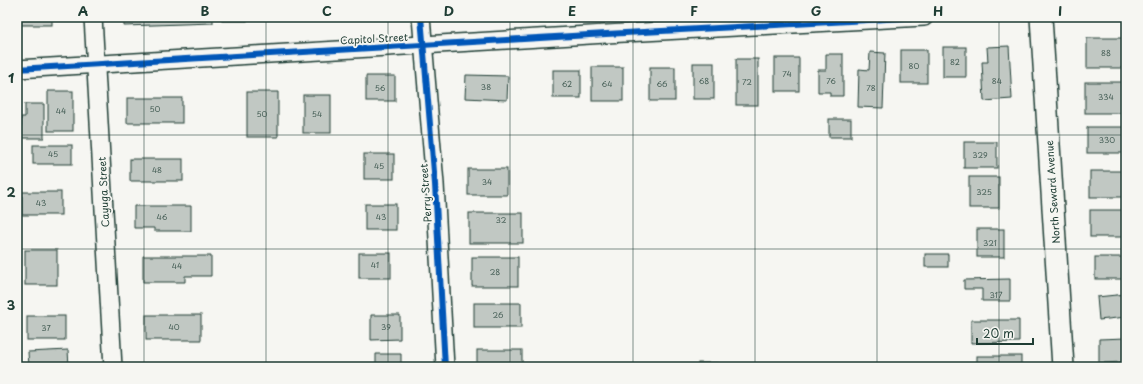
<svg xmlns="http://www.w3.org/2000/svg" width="1143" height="384" viewBox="0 0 1143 384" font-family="'Playpen Sans',sans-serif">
<rect width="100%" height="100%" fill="#f6f6f2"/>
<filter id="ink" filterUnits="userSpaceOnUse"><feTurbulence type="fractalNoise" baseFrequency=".025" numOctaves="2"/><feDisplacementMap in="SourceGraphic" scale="8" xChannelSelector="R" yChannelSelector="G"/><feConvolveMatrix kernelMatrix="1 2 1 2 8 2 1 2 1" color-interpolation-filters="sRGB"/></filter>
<g filter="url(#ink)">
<g fill="#c1c8c3" stroke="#1f3d34">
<rect x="17" y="17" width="35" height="8"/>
<path d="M124,17H213V23L124,26Z"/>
<rect x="222" y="17" width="25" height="4"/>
<rect x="1087" y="38" width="38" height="30"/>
<path d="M1009,46L1012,99L984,101L982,62H988L987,47Z"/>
<rect x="943" y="47" width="23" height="30"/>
<rect x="901" y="50" width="26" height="33"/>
<path d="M870,52L885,53L883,108L858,107L859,69L869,70Z"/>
<path d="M826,54H843V96H830V92H818V70H826Z"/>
<rect x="775" y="58" width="24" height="33"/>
<rect x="736" y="59" width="22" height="46"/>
<rect x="693" y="63" width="21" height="36"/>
<rect x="592" y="67" width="31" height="34"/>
<rect x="650" y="67" width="25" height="34"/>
<rect x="553" y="70" width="28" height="28"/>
<path d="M466,75L508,76L507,100L465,98Z"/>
<rect x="366" y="76" width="29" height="25"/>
<rect x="1085" y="82" width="41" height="31"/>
<rect x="48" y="91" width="25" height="40"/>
<rect x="247" y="92" width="31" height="45"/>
<rect x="303" y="95" width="28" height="38"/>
<rect x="127" y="98" width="55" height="25"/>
<path d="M25,104H44V138H21V117H25Z"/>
<rect x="829" y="119" width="22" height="18"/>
<rect x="1087" y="127" width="39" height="26"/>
<rect x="964" y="142" width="33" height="26"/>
<rect x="33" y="145" width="39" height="19"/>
<rect x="364" y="154" width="30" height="25"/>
<rect x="130" y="159" width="53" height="22"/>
<rect x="468" y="169" width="39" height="26"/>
<rect x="1090" y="171" width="36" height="26"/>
<rect x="969" y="177" width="30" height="31"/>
<rect x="22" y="192" width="39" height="23"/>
<rect x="365" y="204" width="31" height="26"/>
<path d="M134,206H191V231H154V228H134Z"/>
<rect x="1090" y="210" width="36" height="27"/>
<rect x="469" y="213" width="54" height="30"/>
<rect x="977" y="229" width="27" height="28"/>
<rect x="25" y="250" width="32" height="35"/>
<rect x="359" y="253" width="32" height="25"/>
<rect x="925" y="254" width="23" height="13"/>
<path d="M143,256H211V276H185V282H143Z"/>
<rect x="472" y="257" width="46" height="29"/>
<rect x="1095" y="257" width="31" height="22"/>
<path d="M1010,279V301H982V289H964V280Z"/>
<path d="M1126,294V317L1099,320L1097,297Z"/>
<rect x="474" y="303" width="47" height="25"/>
<rect x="146" y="315" width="55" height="25"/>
<path d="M371,315H400V339L371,340Z"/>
<rect x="27" y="316" width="38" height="24"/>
<path d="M971,320H1019V342L971,343Z"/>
<path d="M1126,338V362L1099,363V339Z"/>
<path d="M68,350L69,367H29L28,352Z"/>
<rect x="477" y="350" width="45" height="17"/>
<path d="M376,354H401V367H357V364H376Z"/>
<rect x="977" y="356" width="44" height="11"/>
<rect x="698" y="363" width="20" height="4"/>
<rect x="152" y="366" width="49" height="1"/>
</g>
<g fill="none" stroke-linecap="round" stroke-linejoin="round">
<g stroke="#1f3d34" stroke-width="20">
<g id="minor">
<path d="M93,17L113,367"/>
<path d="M421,17L435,184L445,367"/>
<path d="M17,69L606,34L924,17"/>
</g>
</g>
<g stroke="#1f3d34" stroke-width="24">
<path id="tertiary" d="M1041,17L1063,367"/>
</g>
<use href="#minor" stroke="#f6f6f2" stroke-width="17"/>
<use href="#tertiary" stroke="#f6f6f2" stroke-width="21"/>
<g stroke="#f6f6f2" stroke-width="8">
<g id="cycleway">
<path d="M421,17L435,184L445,367"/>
<path d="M17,69L606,34L924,17"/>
</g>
</g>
<use href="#cycleway" stroke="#0057b8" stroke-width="6"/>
</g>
</g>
<path fill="none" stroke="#1f3d34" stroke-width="1" stroke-opacity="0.55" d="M144,17V367M266,17V367M388,17V367M510,17V367M633,17V367M755,17V367M877,17V367M999,17V367M17,135H1126M17,249H1126"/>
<g text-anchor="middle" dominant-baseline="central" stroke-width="3.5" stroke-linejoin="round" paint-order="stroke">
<g font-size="8" fill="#486058">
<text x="1106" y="53">88</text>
<text x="955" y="62">82</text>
<text x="914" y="66">80</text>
<text x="787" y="74">74</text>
<text x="704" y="81">68</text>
<text x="831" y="81">76</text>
<text x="997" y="81">84</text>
<text x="747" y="82">72</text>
<text x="567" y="84">62</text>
<text x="607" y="84">64</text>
<text x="662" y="84">66</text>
<text x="486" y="87">38</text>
<text x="380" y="88">56</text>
<text x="871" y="88">78</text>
<text x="1106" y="97">334</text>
<text x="155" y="109">50</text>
<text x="61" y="111">44</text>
<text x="262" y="114">50</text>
<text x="317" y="114">54</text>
<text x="1107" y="140">330</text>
<text x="53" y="154">45</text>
<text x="980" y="155">329</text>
<text x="379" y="166">45</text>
<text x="157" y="170">48</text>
<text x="487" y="182">34</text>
<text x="984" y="192">325</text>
<text x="41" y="203">43</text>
<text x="162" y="217">46</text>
<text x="381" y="217">43</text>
<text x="501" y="220">32</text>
<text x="990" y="243">321</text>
<text x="375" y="265">41</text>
<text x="177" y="266">44</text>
<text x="495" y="272">28</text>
<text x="996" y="295">317</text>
<text x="498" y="315">26</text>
<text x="174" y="327">40</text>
<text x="386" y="327">39</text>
<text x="46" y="328">37</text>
</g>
<g font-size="10" fill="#1f3d34" stroke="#f6f6f2">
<text transform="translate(374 38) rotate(-3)">Capitol Street</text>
<text transform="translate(103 192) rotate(-93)">Cayuga Street</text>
<text transform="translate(1052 192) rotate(-94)">North Seward Avenue</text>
<text transform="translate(425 193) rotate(-94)">Perry Street</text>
</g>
</g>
<rect width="1143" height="384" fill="none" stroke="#f6f6f2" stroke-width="44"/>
<path d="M977 338v6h56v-6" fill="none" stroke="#1f3d34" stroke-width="2"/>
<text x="983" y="338" font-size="12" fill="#1f3d34" stroke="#f6f6f2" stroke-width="3" paint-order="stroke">20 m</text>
<rect x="22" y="22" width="1099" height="340" fill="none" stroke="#1f3d34" stroke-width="1.5"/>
<g font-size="13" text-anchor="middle" font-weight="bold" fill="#1f3d34">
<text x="83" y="16">A</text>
<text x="205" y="16">B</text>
<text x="327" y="16">C</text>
<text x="449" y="16">D</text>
<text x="572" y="16">E</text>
<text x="694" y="16">F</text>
<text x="816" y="16">G</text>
<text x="938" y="16">H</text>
<text x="1060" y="16">I</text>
<text x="11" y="83">1</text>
<text x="11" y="197">2</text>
<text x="11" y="310">3</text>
</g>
</svg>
